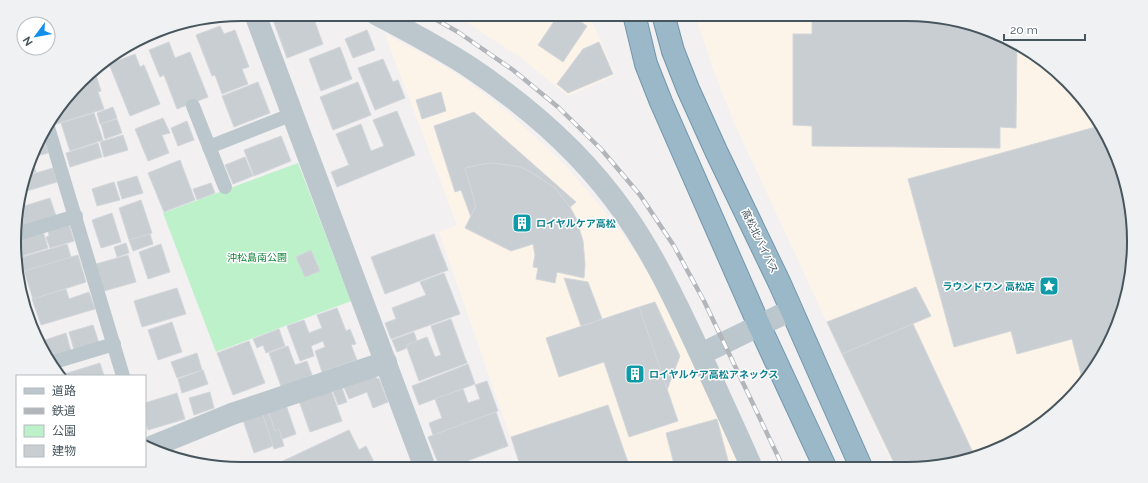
<svg xmlns="http://www.w3.org/2000/svg" width="1148" height="483" viewBox="0 0 1148 483" font-family="Raleway,'Noto Sans JP',sans-serif">
<rect width="100%" height="100%" fill="#f2f0f0"/>
<g fill="#fdf4e9">
<path d="M454,14H589L615,75L568,96L524,60Z"/>
<path d="M695,14H907L980,26L1057,71L1111,141L1096,368L1056,413L994,452L936,467H894L733,120L713,69Z"/>
<path d="M385,34L429,57L463,78L498,104L531,133L562,162L614,222L636,253L666,304L741,468H521L439,232L457,225Z"/>
</g>
<path fill="#bdf1ca" d="M298,163L351,301L216,352L163,213Z"/>
<g fill="#c9ced2" stroke="#d3d7db">
<path d="M281,14H312L323,44L287,58L272,17Z"/>
<path d="M559,14H569L587,26L563,62L538,45Z"/>
<path d="M812,14H907L980,26L1017,47L1016,128L1000,127V148L812,146V126L793,125V34H812Z"/>
<path d="M220,26L224,34L235,30L249,67L242,69L248,84L222,94L215,75L212,76L196,35Z"/>
<path d="M367,30L375,50L353,58L345,39Z"/>
<path d="M169,42L175,58L190,52L208,97L177,109L164,75L160,77L149,50Z"/>
<path d="M599,42L613,74L568,93L557,84L583,49Z"/>
<path d="M340,47L352,79L321,91L309,59Z"/>
<path d="M135,54L140,67L144,65L160,104L130,116L109,64Z"/>
<path d="M383,59L393,82L398,80L405,98L375,110L358,68Z"/>
<path d="M96,75L101,91L98,92L104,109L56,124L54,117L86,78Z"/>
<path d="M258,82L270,113L234,127L222,96Z"/>
<path d="M358,82L371,115L333,130L320,97Z"/>
<path d="M441,92L446,111L422,119L416,100Z"/>
<path d="M113,107L117,118L100,124L97,113Z"/>
<path d="M397,111L415,155L337,187L331,172L349,165L336,134L361,124L371,151L384,146L373,120Z"/>
<path d="M474,112L576,202L570,207L555,188L534,174L521,167L492,163L478,165L465,168L476,206L471,217L461,190L455,192L434,126Z"/>
<path d="M94,113L103,140L70,151L61,123Z"/>
<path d="M163,118L170,133L162,135L169,153L148,161L135,129Z"/>
<path d="M117,119L122,133L105,139L101,124Z"/>
<path d="M187,121L194,140L178,146L171,128Z"/>
<path d="M1099,126L1111,141L1134,227L1122,315L1096,368L1083,382L1072,339L1017,354L1011,331L954,347L908,179Z"/>
<path d="M123,135L128,150L104,157L100,142Z"/>
<path d="M281,136L291,161L254,176L244,150Z"/>
<path d="M44,140L48,153L33,157L39,141Z"/>
<path d="M98,143L102,157L70,167L66,153Z"/>
<path d="M245,157L253,176L233,184L225,165Z"/>
<path d="M180,160L195,200L164,212L148,173Z"/>
<path d="M32,161L36,172L27,175Z"/>
<path d="M492,163L521,167L534,174L555,188L562,197L570,207L576,218L583,241L585,264L584,278L557,272L555,283L536,279L538,268L533,267L535,255L533,244L511,251L465,228L476,206L465,168L478,165Z"/>
<path d="M53,168L57,182L20,193L26,176Z"/>
<path d="M137,176L143,193L122,199L117,182Z"/>
<path d="M114,182L120,200L97,206L92,189Z"/>
<path d="M211,183L215,193L197,200L193,189Z"/>
<path d="M50,198L56,216L17,229L18,208Z"/>
<path d="M141,200L152,233L129,240L119,208Z"/>
<path d="M112,213L121,242L101,248L92,220Z"/>
<path d="M69,223L74,241L50,248L46,237L49,236L48,230Z"/>
<path d="M43,231L48,248L22,256L17,240Z"/>
<path d="M150,234L153,244L133,251L129,240Z"/>
<path d="M434,234L448,270L385,294L371,257Z"/>
<path d="M126,243L129,253L117,257L114,247Z"/>
<path d="M67,244L71,257L23,272L19,258Z"/>
<path d="M161,244L170,272L148,279L139,252Z"/>
<path d="M311,250L320,271L305,277L296,257Z"/>
<path d="M78,255L86,282L33,299L24,271Z"/>
<path d="M128,255L136,282L104,291L96,264Z"/>
<path d="M444,273L460,314L391,339L385,323L396,319L392,308L426,295L420,282Z"/>
<path d="M564,278L588,282L602,319L581,326Z"/>
<path d="M916,287L931,316L842,354L827,322Z"/>
<path d="M177,288L186,314L142,327L134,301Z"/>
<path d="M66,289L69,299L89,292L95,309L41,325L32,299Z"/>
<path d="M655,302L680,356L667,390L639,307Z"/>
<path d="M639,307L678,421L629,437L604,362L559,377L546,338Z"/>
<path d="M337,308L346,331L350,329L356,344L351,345L357,360L322,372L315,351L325,347L323,341L311,346L314,356L300,361L287,326L304,320L309,333L322,328L317,315Z"/>
<path d="M451,319L467,363L419,381L406,345L427,337L435,357L441,355L431,326Z"/>
<path d="M172,322L182,352L158,360L148,330Z"/>
<path d="M913,324L975,457L936,467H896L842,354Z"/>
<path d="M93,325L99,343L74,350L69,332Z"/>
<path d="M279,329L285,346L266,353L263,345L257,348L253,339Z"/>
<path d="M414,332L417,341L406,345L407,348L397,352L392,340Z"/>
<path d="M66,333L71,351L51,357L45,340Z"/>
<path d="M249,341L265,383L233,395L217,353Z"/>
<path d="M288,346L295,365L307,361L313,378L282,389L269,353Z"/>
<path d="M197,353L202,370L177,378L171,362Z"/>
<path d="M100,363L104,376L61,375Z"/>
<path d="M468,364L475,384L419,405L412,386Z"/>
<path d="M203,370L208,384L182,393L178,379Z"/>
<path d="M373,376L379,379L388,402L373,408L367,392L349,399L343,385Z"/>
<path d="M487,381L498,411L433,435L429,423L442,418L435,399L463,389L468,403L480,399L475,385Z"/>
<path d="M342,388L347,402L338,405L333,391Z"/>
<path d="M331,390L342,421L310,432L299,401Z"/>
<path d="M210,392L214,408L194,415L189,398Z"/>
<path d="M177,393L185,419L148,430L145,420V403Z"/>
<path d="M286,405L296,434L282,439L279,429L275,431L268,411Z"/>
<path d="M608,405L630,468H521L511,437Z"/>
<path d="M268,411L275,431L279,429L284,446L274,449L262,413Z"/>
<path d="M496,412L508,446L448,468H440L428,437Z"/>
<path d="M262,413L273,446L254,453L243,420Z"/>
<path d="M717,419L730,468H675L666,433Z"/>
<path d="M349,430L359,450L366,446L374,462L360,469H269L268,468Z"/>
<path d="M513,463L516,468H500Z"/>
<path d="M240,465L241,469L231,467Z"/>
</g>
<g fill="none" stroke-linecap="round" stroke-linejoin="round">
<g stroke="#7196ac" stroke-width="24">
<g id="trunk">
<path d="M634,14L646,64L661,102L759,325L825,467"/>
<path d="M663,14L673,51L688,89L716,151L780,284L861,467"/>
</g>
</g>
<g stroke="#bbc7cd" stroke-width="14">
<path d="M193,106L225,187"/>
<path d="M47,124L123,376"/>
<path d="M209,147L293,114"/>
<path d="M17,234L76,216"/>
<path d="M51,363L114,344"/>
</g>
<g stroke="#bbc7cd" stroke-width="22">
<path d="M255,14L425,468"/>
<path d="M376,14C408,31 441,48 471,68C529,107 585,156 625,214C651,251 671,292 690,332C711,377 732,422 752,468"/>
<path d="M701,354L791,310"/>
<path d="M151,447L232,414L386,362"/>
</g>
<use href="#trunk" stroke="#9ab8c8" stroke-width="22"/>
<g stroke="#b2b6ba" stroke-width="4.5">
<path id="rail" d="M426,14L458,32L513,70L558,107L601,149L640,195L674,246L704,301L783,467"/>
</g>
<use href="#rail" stroke="#fff" stroke-width="3" stroke-dasharray="9" stroke-linecap="butt"/>
</g>
<defs>
<g id="building-square" transform="scale(1)"><rect x="-9" y="-9" width="18" height="18" rx="4" fill="#0f9aa8" stroke="#fff"/><path d="M-4-6H4V6H1V3H-1V6H-4ZM-2.5-4.3h1.7v1.8h-1.7ZM.8-4.3h1.7v1.8H.8ZM-2.5-1h1.7V.8h-1.7ZM.8-1h1.7V.8H.8Z" fill="#fff"/></g>
<g id="sight-square" transform="scale(1)"><rect x="-9" y="-9" width="18" height="18" rx="4" fill="#0f9aa8" stroke="#fff"/><path d="M0-6L1.8-2.2L6-1.7L2.9 1.2L3.7 5.4L0 3.3L-3.7 5.4L-2.9 1.2L-6-1.7L-1.8-2.2Z" fill="#fff"/></g>
</defs>
<g fill-rule="evenodd">
<use href="#building-square" x="522" y="223"/>
<use href="#sight-square" x="1049" y="286"/>
<use href="#building-square" x="635" y="374"/>
</g>
<g text-anchor="middle" dominant-baseline="central" stroke-width="3" stroke-linejoin="round" paint-order="stroke">
<g font-size="10" font-weight="bold" fill="#0d838f" stroke="#fff" text-anchor="start">
<text x="536" y="223">ロイヤルケア高松</text>
<text x="1035" y="286" text-anchor="end">ラウンドワン 高松店</text>
<text x="649" y="374">ロイヤルケア高松アネックス</text>
</g>
<g font-size="10" fill="#47565e" stroke="#fff">
<text transform="translate(760 241) rotate(64)">高松北バイパス</text>
</g>
<g font-size="10" fill="#13833b" stroke="#fff">
<text x="257" y="257">沖松島南公園</text>
</g>
</g>
<path d="M0 0H1148V483H0ZM241 21H907A220 220 0 0 1 1127 241V242A220 220 0 0 1 907 462H241A220 220 0 0 1 21 242V241A220 220 0 0 1 241 21Z" fill="#f0f1f2" fill-rule="evenodd"/>
<path fill="none" stroke="#47565e" stroke-width="2" d="M241 21H907A220 220 0 0 1 1127 241V242A220 220 0 0 1 907 462H241A220 220 0 0 1 21 242V241A220 220 0 0 1 241 21Z"/>
<rect x="16" y="375" width="130" height="92" fill="#ffffff" stroke="#b5bbbf"/>
<rect x="24" y="388" width="20" height="6" fill="#bbc7cd" stroke="#b5bbbf"/>
<text x="52" y="395" font-size="12" fill="#47565e">道路</text>
<rect x="24" y="408" width="20" height="6" fill="#b2b6ba" stroke="#b5bbbf"/>
<text x="52" y="415" font-size="12" fill="#47565e">鉄道</text>
<rect x="24" y="425" width="20" height="12" fill="#bdf1ca" stroke="#b5bbbf"/>
<text x="52" y="435" font-size="12" fill="#47565e">公園</text>
<rect x="24" y="445" width="20" height="12" fill="#c9ced2" stroke="#b5bbbf"/>
<text x="52" y="455" font-size="12" fill="#47565e">建物</text>
<g transform="translate(36 36) rotate(238)"><circle r="19" fill="#ffffff" stroke="#b5bbbf"/>
<path d="M0-3L7 15L0 10L-7 15Z" fill="#128fea"/>
<text y="-6" font-size="11" font-weight="bold" text-anchor="middle" fill="#47565e">N</text>
</g>
<path d="M1004 34v6h81v-6" fill="none" stroke="#47565e" stroke-width="2"/>
<text x="1010" y="34" font-size="12" fill="#47565e" stroke="#ffffff" stroke-width="3" paint-order="stroke">20 m</text>
</svg>
